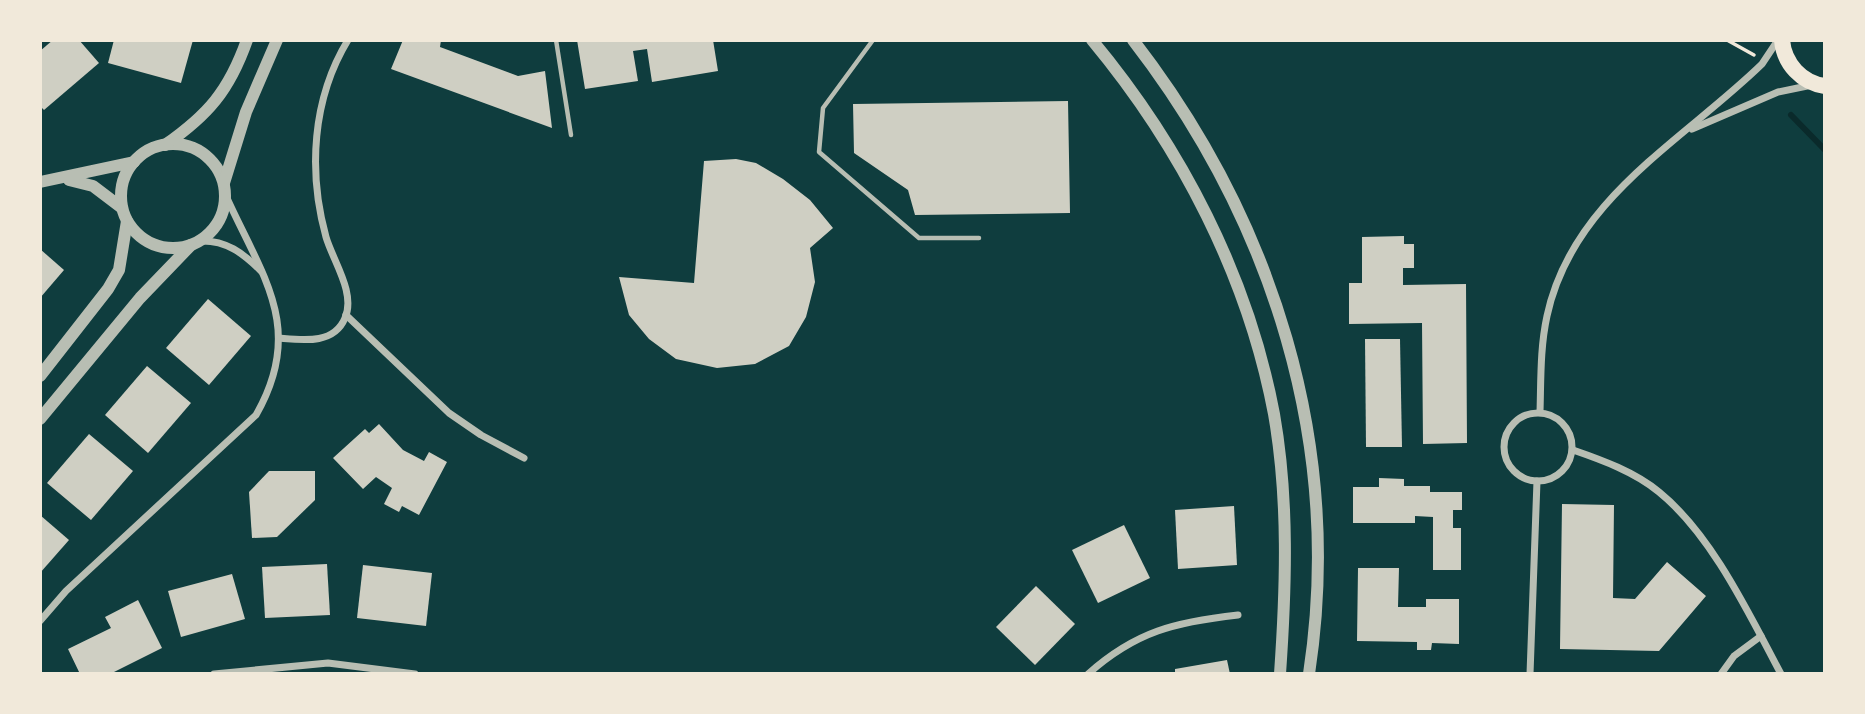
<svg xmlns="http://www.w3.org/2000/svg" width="1865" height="714" viewBox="0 0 1865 714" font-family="'Exo 2',sans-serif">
<rect width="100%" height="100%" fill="#0f3d3e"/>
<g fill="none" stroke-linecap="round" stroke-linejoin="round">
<path stroke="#0a2a2b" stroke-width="6" d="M1791,115L1825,150"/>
</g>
<g fill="#cfcfc3">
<path d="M53,40H79L99,63L44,110L40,106V51Z"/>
<path d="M114,40H193L181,83L108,63Z"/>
<path d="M403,40H441L440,47L518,76L545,71L552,128L391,69Z"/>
<path d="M577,40H713L718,71L652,82L647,49L633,51L638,81L585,89Z"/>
<path d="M1068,101L1070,213L915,215L908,190L854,153L853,104Z"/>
<path d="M736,159L756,163L783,179L810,200L833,228L810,248L815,282L806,317L789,346L755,364L717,368L676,359L649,339L629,315L619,277L694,283L704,161Z"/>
<path d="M1404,236V244H1414V268H1403V285L1466,284L1467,443L1423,444L1422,323L1349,324V283H1362V237Z"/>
<path d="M40,249L64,270L40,298Z"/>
<path d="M208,299L251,336L209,385L166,348Z"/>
<path d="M1365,339H1400L1402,447H1366Z"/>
<path d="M147,366L191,403L148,453L105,415Z"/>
<path d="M379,424L403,450L424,461L429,452L447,462L419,515L402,506L399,512L384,504L392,488L376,477L363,489L333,458L365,429L369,433Z"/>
<path d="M89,434L133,471L91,520L47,483Z"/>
<path d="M269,471H315V500L277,537L252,538L249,492Z"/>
<path d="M1379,478L1404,479V486H1430V492H1462V510H1453V528H1461V570H1433V517L1415,516V523H1353V487H1379Z"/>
<path d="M1562,504L1614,505L1613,598L1635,599L1667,562L1706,596L1659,651L1560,649Z"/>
<path d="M1234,506L1237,565L1178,569L1175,510Z"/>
<path d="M40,515L69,540L40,573Z"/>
<path d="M1124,525L1150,578L1098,603L1072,550Z"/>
<path d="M327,564L330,615L265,618L262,567Z"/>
<path d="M363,565L432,573L426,626L357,618Z"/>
<path d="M1358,568H1399L1398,607H1426V599H1459V644L1432,643L1431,650H1417V642L1357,641Z"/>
<path d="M232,574L245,619L181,637L168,591Z"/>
<path d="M1036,586L1075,624L1035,665L996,627Z"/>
<path d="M138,600L162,648L110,674H80L68,649L111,628L105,617Z"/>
<path d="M1227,660L1230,674H1175V669Z"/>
</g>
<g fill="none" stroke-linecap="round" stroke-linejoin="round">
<path stroke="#f1e9da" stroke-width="3.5" d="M1727,40L1754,55"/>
<g stroke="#b8beb3" stroke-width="4.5">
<path d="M556,40L571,135"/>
<path d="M873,40L823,108L819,152L919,238H979"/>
</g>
<g stroke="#b8beb3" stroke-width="7">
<path d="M1692,129L1778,92L1812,85"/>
<path d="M200,241C226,240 243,253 261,271"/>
<path d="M346,315L449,413L481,435L524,458"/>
<path d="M279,338C302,340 334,345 345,318C356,293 333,261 326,237C308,172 312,99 348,40"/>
<path d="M1540,412C1541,380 1540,348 1547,316C1572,199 1683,141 1762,64L1778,40"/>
<circle cx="1538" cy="447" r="34"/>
<path d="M1573,450C1602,460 1635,472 1659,492C1712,535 1749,614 1781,674"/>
<path d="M40,621L66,591L256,415C306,328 262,276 226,196"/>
<path d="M214,674L328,663L415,674"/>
<path d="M1088,674C1136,631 1176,622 1238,615"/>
<path d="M1530,674L1537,481"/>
<path d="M1721,674L1734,656L1761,636"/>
</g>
<g stroke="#b8beb3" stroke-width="12">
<path d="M1092,40C1181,147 1248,276 1274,414C1289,499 1286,588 1280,674"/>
<path d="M1133,40C1273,221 1344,445 1309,674"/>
<circle cx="173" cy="196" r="52"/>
<path d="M165,145C208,115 229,91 247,40"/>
<path d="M69,180L93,186L122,208"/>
<path d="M40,182L134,162"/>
<path d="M224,183L246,112L277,40"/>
<path d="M40,376L108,289L119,270L127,221"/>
<path d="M40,419L140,298L191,245"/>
</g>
<path stroke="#f1e9da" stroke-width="16" d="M1782,40C1784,64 1802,83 1825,86"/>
</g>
<rect width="1865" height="714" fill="none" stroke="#f1e9da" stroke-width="84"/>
</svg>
